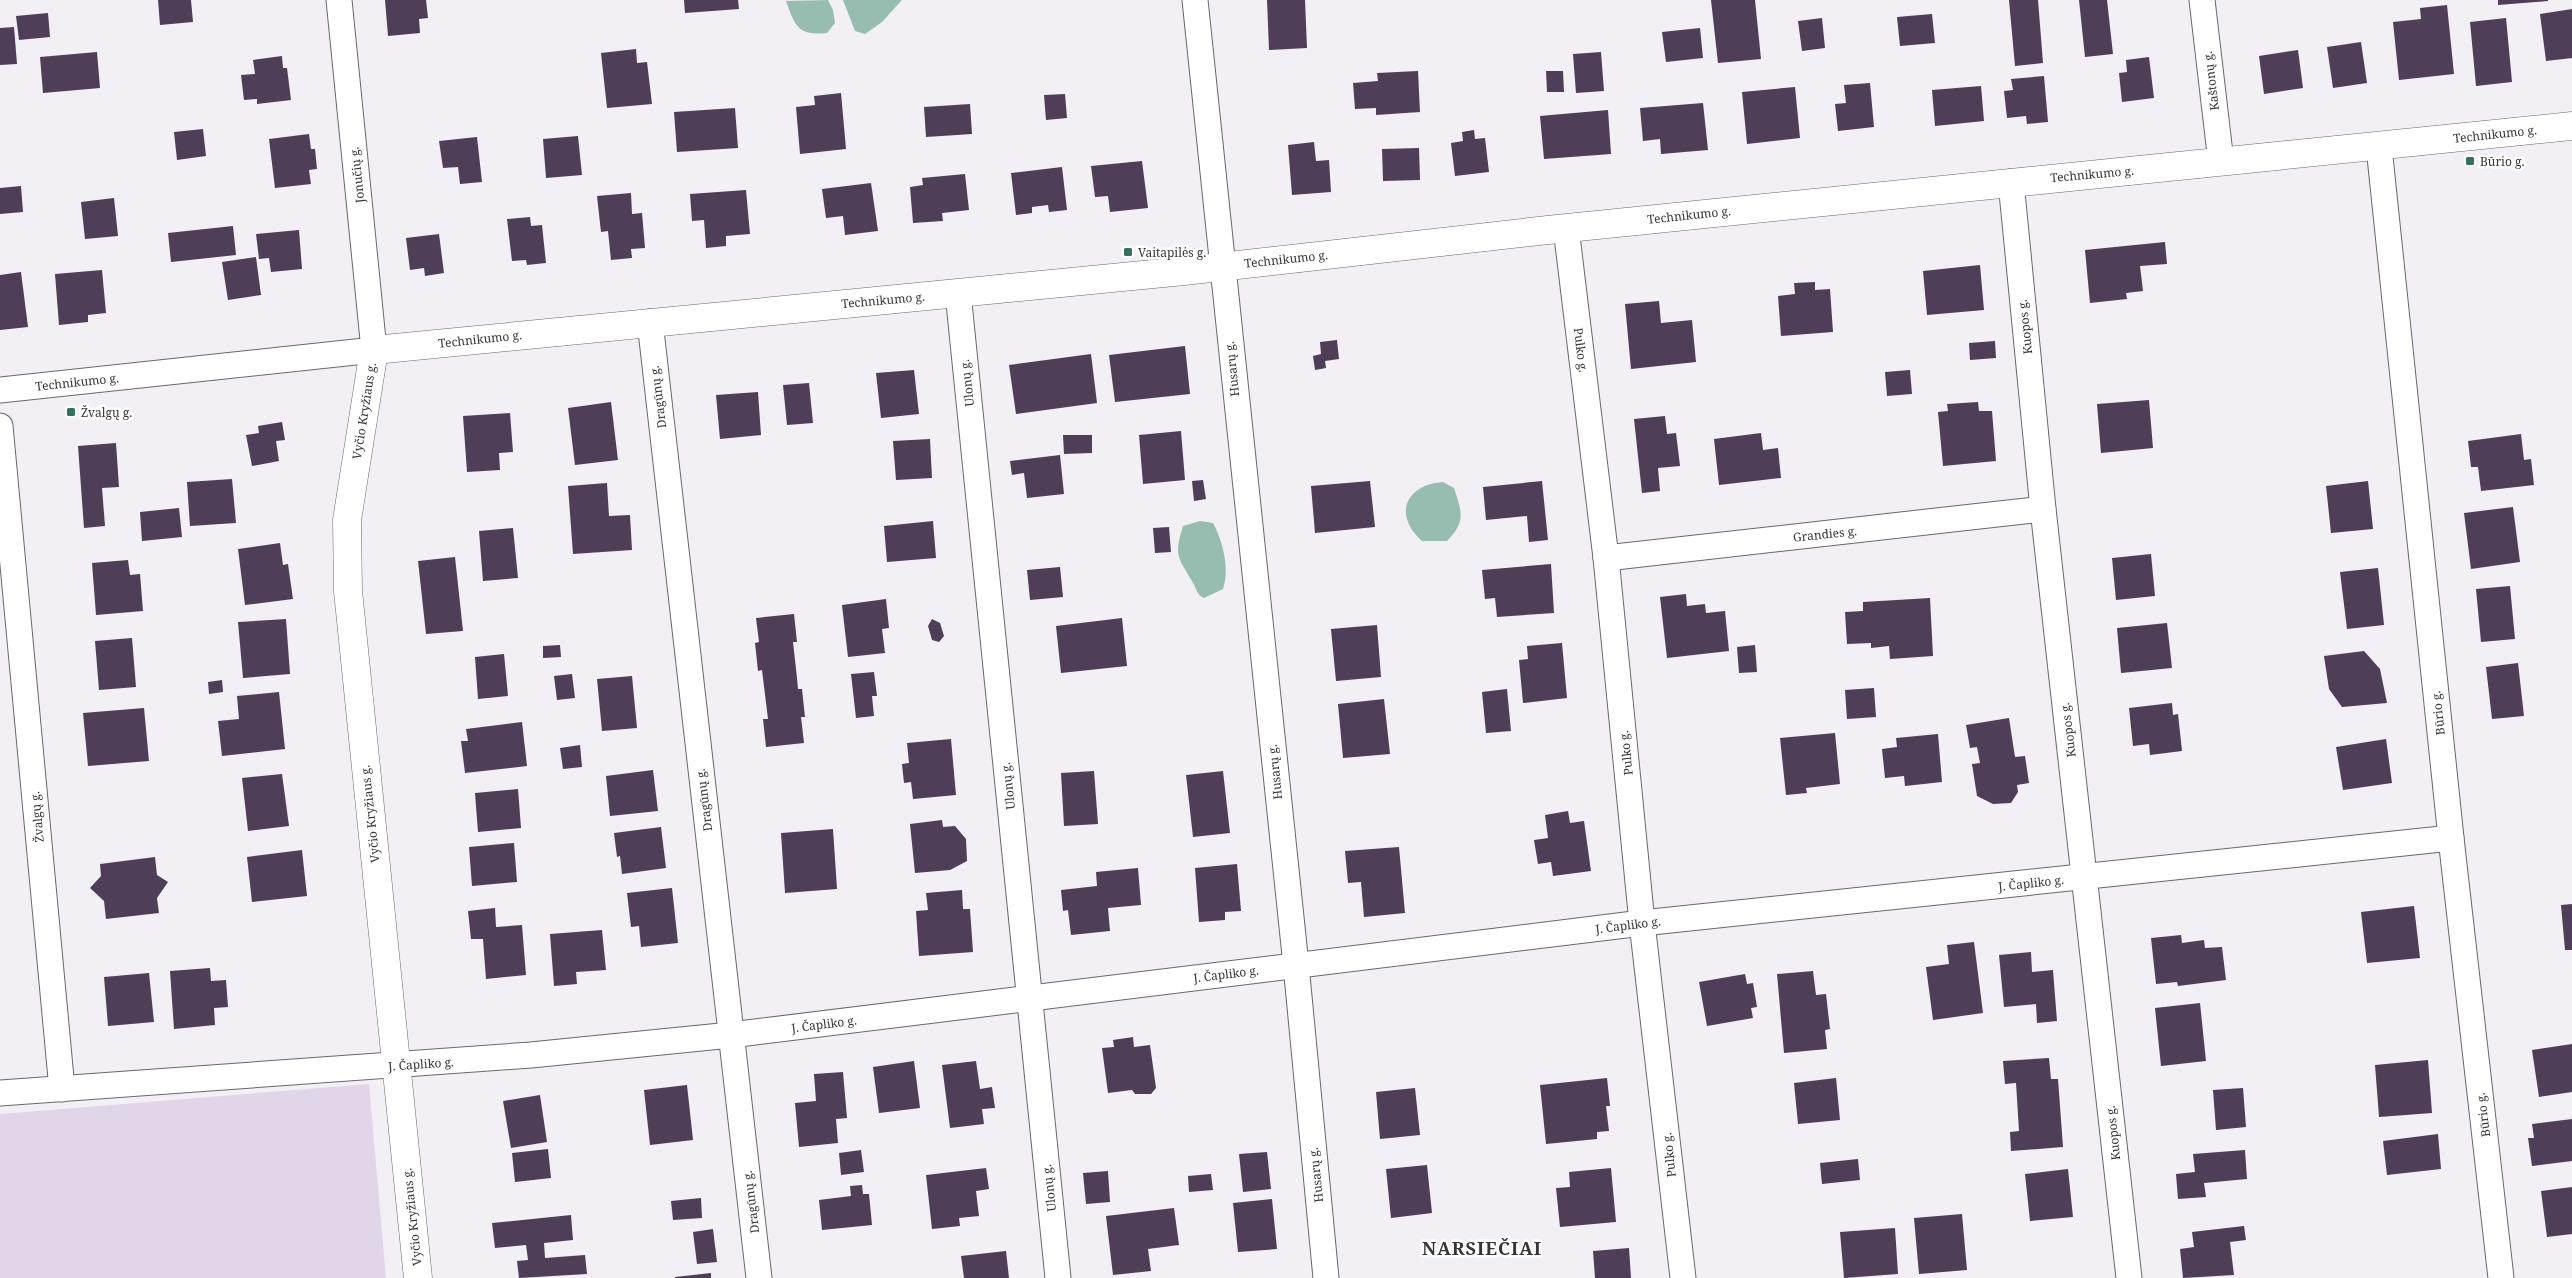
<svg xmlns="http://www.w3.org/2000/svg" width="2572" height="1278" viewBox="0 0 2572 1278" font-family="'Noto Serif',serif">
<rect width="100%" height="100%" fill="#f3f0f5"/>
<path fill="#e1d6e9" d="M369,1084L386,1278H0V1114Z"/>
<g fill="#96bdaf">
<path d="M828,0L833,10L835,23L827,33C798,36 795,26 786,1Z"/>
<path d="M843,0H902L882,22L865,34L855,31Z"/>
<path d="M1443,482L1454,488C1462,512 1466,522 1447,541H1422C1393,515 1405,485 1443,482Z"/>
<path d="M1200,521L1213,523C1223,541 1230,570 1223,589L1204,598C1197,595 1197,590 1193,583C1179,557 1173,558 1183,526Z"/>
</g>
<g fill="#4e3e58">
<path d="M158,0H191L193,22L160,25Z"/>
<path d="M385,0H426L428,18L419,19L420,33L388,36Z"/>
<path d="M684,0H738L739,9L685,13Z"/>
<path d="M1267,0H1305L1307,48L1269,50Z"/>
<path d="M1711,0H1755L1761,59L1718,63Z"/>
<path d="M2009,0H2038L2043,63L2015,66Z"/>
<path d="M2079,0H2107L2113,54L2085,57Z"/>
<path d="M2498,0H2548V1L2498,5Z"/>
<path d="M2447,5L2454,74L2399,80L2393,22L2421,19L2420,8Z"/>
<path d="M2572,9V58L2546,61L2540,14Z"/>
<path d="M48,13L50,37L19,40L16,16Z"/>
<path d="M1932,14L1935,43L1900,46L1897,17Z"/>
<path d="M1822,18L1825,48L1802,51L1798,21Z"/>
<path d="M2506,18L2512,82L2476,86L2470,22Z"/>
<path d="M14,27L17,64L0,65V28Z"/>
<path d="M1700,28L1703,58L1666,62L1662,32Z"/>
<path d="M2361,42L2367,83L2333,88L2327,47Z"/>
<path d="M636,49L637,63L647,62L652,104L607,108L601,53Z"/>
<path d="M2298,50L2303,88L2264,94L2259,56Z"/>
<path d="M97,52L100,88L43,93L40,57Z"/>
<path d="M1601,52L1604,91L1576,93L1573,54Z"/>
<path d="M282,56L283,68H287L291,100L257,104V99L244,100L241,75L255,74L253,60Z"/>
<path d="M2149,57L2154,98L2122,102L2119,73L2127,72L2126,60Z"/>
<path d="M1418,71L1420,112L1376,115V108L1355,109L1353,83L1378,81L1377,73Z"/>
<path d="M1546,71H1563L1564,92H1547Z"/>
<path d="M2044,76L2048,122L2027,124L2026,116L2007,118L2004,91L2013,90L2011,79Z"/>
<path d="M1870,83L1874,127L1838,131L1835,104L1846,103L1844,85Z"/>
<path d="M1981,86L1984,121L1935,126L1932,90Z"/>
<path d="M1795,87L1800,138L1747,144L1742,92Z"/>
<path d="M841,93L846,149L800,154L796,107L815,105L814,96Z"/>
<path d="M1065,94L1067,118L1046,120L1044,95Z"/>
<path d="M1703,103L1708,150L1661,154L1660,139L1643,141L1640,108Z"/>
<path d="M970,104L972,134L926,137L924,107Z"/>
<path d="M735,108L738,148L677,152L674,112Z"/>
<path d="M1608,110L1611,154L1544,159L1540,116Z"/>
<path d="M203,129L206,156L177,160L174,132Z"/>
<path d="M1474,130L1475,139L1485,138L1489,172L1455,176L1451,143L1463,141L1462,132Z"/>
<path d="M309,134L311,149H315L317,169L309,170L311,184L275,188L269,139Z"/>
<path d="M578,136L582,175L546,178L543,139Z"/>
<path d="M477,137L482,182L460,184L458,167L443,168L439,141Z"/>
<path d="M1314,142L1316,161L1329,160L1331,192L1292,195L1288,145Z"/>
<path d="M1419,148L1420,180L1383,181L1382,149Z"/>
<path d="M1142,161L1148,208L1110,212L1108,196L1095,197L1091,166Z"/>
<path d="M1062,167L1067,210L1049,212L1048,205L1032,207V213L1016,215L1011,173Z"/>
<path d="M965,174L969,210L942,213L943,221L913,223L910,187L923,185L922,178Z"/>
<path d="M871,183L878,231L845,235L843,216L826,218L822,189Z"/>
<path d="M21,186L23,212L0,214V188Z"/>
<path d="M746,190L750,234L726,236V246L706,248L704,220L692,221L690,194Z"/>
<path d="M631,193L632,214L642,213L645,248L631,249L632,258L611,260L608,231L601,232L597,196Z"/>
<path d="M114,198L118,236L85,239L81,202Z"/>
<path d="M530,217L531,226L542,225L546,263L527,265L526,260L512,261L507,219Z"/>
<path d="M233,226L236,255L171,262L168,233Z"/>
<path d="M299,230L302,269L271,272L269,258L259,259L256,234Z"/>
<path d="M439,234L444,273L425,276L424,268L410,270L406,238Z"/>
<path d="M2165,242L2167,264L2140,266L2143,291L2126,293L2127,299L2090,303L2085,250Z"/>
<path d="M256,257L261,295L228,300L222,262Z"/>
<path d="M1980,265L1984,310L1927,315L1923,271Z"/>
<path d="M102,270L106,313L88,315V322L59,325L55,274Z"/>
<path d="M21,272L28,327L0,330V275Z"/>
<path d="M1815,282V290L1830,289L1833,332L1781,336L1778,296L1795,294L1794,283Z"/>
<path d="M1659,301L1661,323L1692,320L1696,362L1631,369L1625,304Z"/>
<path d="M1337,340L1339,359L1325,361L1326,368L1315,370L1313,356L1321,354L1320,342Z"/>
<path d="M1995,341L1996,358L1970,360L1969,343Z"/>
<path d="M1185,346L1190,394L1115,402L1109,355Z"/>
<path d="M1091,354L1097,403L1016,414L1009,365Z"/>
<path d="M914,370L919,414L881,418L876,373Z"/>
<path d="M1910,370L1912,394L1887,396L1885,372Z"/>
<path d="M809,383L813,423L787,425L783,385Z"/>
<path d="M758,392L761,435L720,439L716,395Z"/>
<path d="M2149,400L2153,448L2101,453L2097,404Z"/>
<path d="M611,402L618,460L575,465L568,408Z"/>
<path d="M1978,402L1979,411H1992L1996,461L1943,466L1938,412L1948,411L1947,404Z"/>
<path d="M510,413L513,452L499,453L500,470L467,472L463,416Z"/>
<path d="M1665,416L1667,434L1676,433L1680,466L1658,468L1660,491L1642,493L1634,419Z"/>
<path d="M282,422L285,440L276,441L279,461L252,466L246,435L259,433L258,426Z"/>
<path d="M1181,431L1185,480L1143,484L1139,435Z"/>
<path d="M1761,433L1763,450L1778,448L1781,478L1719,485L1714,439Z"/>
<path d="M2521,434L2524,460L2531,459L2534,485L2481,491L2478,467H2471L2468,441Z"/>
<path d="M1063,435H1092V453L1064,454Z"/>
<path d="M930,439L932,478L896,480L893,441Z"/>
<path d="M116,443L119,487L102,488L105,526L84,528L78,446Z"/>
<path d="M1060,455L1064,494L1027,498L1024,473L1012,475L1010,461Z"/>
<path d="M232,479L236,523L190,526L187,482Z"/>
<path d="M1203,480L1206,499L1194,501L1192,481Z"/>
<path d="M1370,481L1375,527L1315,533L1311,486Z"/>
<path d="M1542,481L1548,540L1529,542L1527,516L1486,520L1483,487Z"/>
<path d="M2368,481L2373,529L2331,533L2326,486Z"/>
<path d="M607,483L609,516L630,515L632,550L573,554L568,486Z"/>
<path d="M2513,507L2520,562L2471,569L2464,513Z"/>
<path d="M179,508L182,537L142,541L140,512Z"/>
<path d="M933,521L936,558L887,562L884,526Z"/>
<path d="M1169,527L1171,552L1155,553L1153,528Z"/>
<path d="M513,528L518,578L483,581L479,531Z"/>
<path d="M280,543L283,565L288,564L293,599L245,605L238,549Z"/>
<path d="M2151,554L2155,596L2116,600L2112,558Z"/>
<path d="M455,557L463,631L426,634L418,561Z"/>
<path d="M128,560L130,575L140,574L143,611L96,615L92,563Z"/>
<path d="M1551,564L1554,613L1497,617L1495,598L1485,599L1482,570Z"/>
<path d="M1060,567L1063,597L1030,600L1027,570Z"/>
<path d="M2378,568L2384,625L2347,629L2340,572Z"/>
<path d="M2510,586L2515,639L2481,642L2476,589Z"/>
<path d="M1686,594L1687,606L1705,604L1706,613L1725,611L1729,651L1667,658L1660,597Z"/>
<path d="M1930,598L1933,656L1890,659L1889,646L1871,648V643L1847,644L1845,612L1863,611V602Z"/>
<path d="M886,599L889,628L882,629L885,653L848,657L842,605Z"/>
<path d="M794,614L797,642H793L797,678L798,689H802L805,717H801L804,743L766,747L763,719H768L762,670L758,671L755,643L759,642L756,618Z"/>
<path d="M1122,618L1127,666L1061,673L1056,626Z"/>
<path d="M286,619L290,674L243,678L238,622Z"/>
<path d="M932,619L940,623L944,636L939,642L932,640L928,626Z"/>
<path d="M2167,623L2172,668L2121,673L2117,628Z"/>
<path d="M1377,625L1381,677L1336,681L1331,629Z"/>
<path d="M132,638L136,687L99,690L95,641Z"/>
<path d="M1562,643L1567,698L1523,703L1519,660L1528,659L1527,646Z"/>
<path d="M560,645L561,657L543,658V646Z"/>
<path d="M1755,645L1757,672L1739,673L1737,647Z"/>
<path d="M2364,651L2380,669L2387,703L2342,707L2329,689L2324,656Z"/>
<path d="M504,654L508,696L478,699L475,657Z"/>
<path d="M2518,663L2524,716L2492,719L2486,667Z"/>
<path d="M874,672L877,696H872L874,716L856,718L851,674Z"/>
<path d="M572,674L575,698L557,700L554,676Z"/>
<path d="M632,676L637,728L602,731L597,679Z"/>
<path d="M222,680L223,692L209,694L208,682Z"/>
<path d="M1874,688L1876,717L1847,719L1845,690Z"/>
<path d="M1507,689L1511,731L1486,733L1482,692Z"/>
<path d="M279,692L285,749L222,756L218,721L239,719L237,696Z"/>
<path d="M1384,699L1390,754L1343,758L1338,704Z"/>
<path d="M2172,703L2173,715L2178,714L2182,751L2150,755L2149,744L2133,746L2129,708Z"/>
<path d="M144,708L149,761L88,766L83,713Z"/>
<path d="M2009,718L2015,757L2025,756L2029,783L2017,785L2018,792L2011,803L1993,804L1977,796L1972,764L1980,763L1977,747L1970,748L1966,725Z"/>
<path d="M522,722L527,766L465,773L461,741H468L466,729Z"/>
<path d="M1835,733L1840,784L1806,788L1807,793L1786,795L1780,738Z"/>
<path d="M1938,734L1942,782L1905,786L1904,776L1885,778L1882,749L1897,747L1896,738Z"/>
<path d="M951,739L956,795L913,799L911,782L904,783L902,764L909,763L907,743Z"/>
<path d="M2386,739L2392,783L2343,790L2336,747Z"/>
<path d="M580,745L582,767L563,769L560,748Z"/>
<path d="M653,770L658,811L610,816L606,776Z"/>
<path d="M1094,771L1098,824L1064,826L1061,773Z"/>
<path d="M1223,771L1230,833L1193,837L1186,775Z"/>
<path d="M282,774L289,826L248,831L242,778Z"/>
<path d="M518,789L521,828L478,832L475,793Z"/>
<path d="M1568,811L1570,823L1584,821L1591,871L1553,876L1551,862L1538,864L1534,840L1548,838L1545,815Z"/>
<path d="M942,820L943,827L955,826L966,839L967,861L950,870L915,873L910,824Z"/>
<path d="M661,827L666,868L622,874L620,856L617,857L614,833Z"/>
<path d="M833,829L837,889L785,893L781,833Z"/>
<path d="M514,843L517,882L472,886L469,847Z"/>
<path d="M1399,847L1405,913L1364,917L1361,882L1348,883L1345,851Z"/>
<path d="M302,850L307,896L252,902L247,857Z"/>
<path d="M155,857L157,875L168,882L157,898L159,913L106,919L104,901L90,888L101,876L100,864Z"/>
<path d="M1237,864L1241,911L1225,912V920L1199,922L1195,868Z"/>
<path d="M1138,868L1141,905L1108,908L1110,931L1071,935L1068,910L1063,911L1061,890L1097,886L1096,872Z"/>
<path d="M672,888L678,943L641,947L639,926L631,927L627,893Z"/>
<path d="M962,890L963,909H970L973,952L919,956L916,911L928,910L926,893Z"/>
<path d="M2572,904V950H2565L2561,905Z"/>
<path d="M2414,906L2420,958L2367,963L2361,912Z"/>
<path d="M495,908L496,927L522,925L526,975L486,979L483,939H471L468,911Z"/>
<path d="M602,930L606,970L576,972L577,984L554,986L550,934Z"/>
<path d="M2181,935L2182,943L2204,940L2205,948L2222,947L2226,980L2178,986L2177,982L2156,984L2151,938Z"/>
<path d="M1974,942L1983,1013L1933,1020L1926,967L1949,964L1947,945Z"/>
<path d="M2031,952L2032,972L2053,970L2057,1021L2037,1023L2036,1004L2004,1007L1999,955Z"/>
<path d="M210,968L211,981L226,980L228,1007L214,1008L215,1025L174,1029L170,971Z"/>
<path d="M1813,971L1816,995L1826,994L1830,1029L1825,1030L1827,1049L1784,1053L1777,974Z"/>
<path d="M149,973L154,1022L108,1026L104,977Z"/>
<path d="M1745,974L1747,984L1753,983L1757,1007L1751,1008L1753,1018L1707,1026L1699,982Z"/>
<path d="M2200,1003L2206,1061L2161,1066L2155,1008Z"/>
<path d="M1133,1037L1134,1047L1150,1045L1156,1088L1151,1094H1135L1132,1090L1108,1093L1102,1048L1114,1047L1113,1040Z"/>
<path d="M2572,1044V1092L2539,1097L2532,1050Z"/>
<path d="M2049,1058L2051,1079H2058L2063,1147L2011,1151L2010,1132L2019,1131L2016,1083L2005,1084L2003,1061Z"/>
<path d="M2428,1060L2432,1113L2379,1117L2375,1065Z"/>
<path d="M914,1061L920,1108L879,1113L873,1067Z"/>
<path d="M976,1061L980,1089L992,1087L995,1108L982,1109L984,1124L950,1128L942,1065Z"/>
<path d="M843,1072L847,1118L836,1119L838,1143L799,1147L795,1103L816,1101L814,1074Z"/>
<path d="M1607,1078L1610,1106H1606L1609,1131L1597,1132V1139L1546,1144L1540,1085Z"/>
<path d="M1836,1078L1840,1120L1798,1124L1794,1083Z"/>
<path d="M687,1085L693,1140L650,1145L644,1090Z"/>
<path d="M1415,1088L1420,1135L1380,1139L1376,1092Z"/>
<path d="M2243,1088L2246,1127L2216,1130L2213,1090Z"/>
<path d="M540,1095L547,1142L511,1148L503,1101Z"/>
<path d="M2572,1119V1161L2532,1166L2528,1138H2534L2532,1124Z"/>
<path d="M2438,1134L2441,1169L2387,1175L2383,1141Z"/>
<path d="M548,1149L551,1178L515,1182L512,1153Z"/>
<path d="M861,1150L864,1172L841,1175L839,1153Z"/>
<path d="M2245,1150L2247,1179L2204,1183L2206,1197L2178,1199L2176,1174L2195,1172L2193,1154Z"/>
<path d="M1267,1152L1271,1189L1243,1192L1239,1154Z"/>
<path d="M1858,1159L1860,1180L1822,1184L1820,1163Z"/>
<path d="M1427,1165L1432,1213L1391,1218L1386,1169Z"/>
<path d="M986,1168L989,1189L976,1191L979,1216L959,1218L960,1226L932,1229L926,1175Z"/>
<path d="M1611,1168L1616,1222L1560,1227L1556,1188L1570,1187L1569,1172Z"/>
<path d="M2068,1169L2073,1217L2030,1221L2025,1174Z"/>
<path d="M1108,1171L1110,1202L1086,1204L1083,1173Z"/>
<path d="M1211,1174L1213,1190L1189,1192L1188,1176Z"/>
<path d="M862,1185L863,1194H869L872,1225L822,1230L819,1200L851,1196L850,1186Z"/>
<path d="M2572,1187V1234L2547,1237L2541,1191Z"/>
<path d="M701,1198L702,1218L673,1220L671,1201Z"/>
<path d="M1272,1199L1277,1249L1238,1252L1233,1203Z"/>
<path d="M1174,1208L1179,1245L1148,1249L1151,1271L1113,1275L1106,1216Z"/>
<path d="M1962,1214L1967,1270L1919,1274L1914,1218Z"/>
<path d="M571,1215L573,1240L544,1243L545,1258L585,1255L587,1274L519,1278L517,1261L528,1260L526,1245L495,1248L492,1223Z"/>
<path d="M2244,1226L2246,1240L2230,1242L2234,1275L2183,1278L2180,1249L2194,1247L2192,1232Z"/>
<path d="M1895,1228L1898,1274L1844,1278L1840,1232Z"/>
<path d="M713,1229L717,1262L697,1264L693,1232Z"/>
<path d="M1629,1248L1631,1278H1595L1593,1251Z"/>
<path d="M1006,1251L1009,1278H964L961,1256Z"/>
<path d="M711,1273V1278H675V1277Z"/>
</g>
<g fill="none" stroke-linecap="round" stroke-linejoin="round">
<g stroke="#6a676c" stroke-width="27">
<g id="street">
<path d="M1195,0L1296,965L1326,1278"/>
<path d="M2202,0L2221,162"/>
<path d="M2379,147L2451,838L2501,1278"/>
<path d="M2011,182L2043,509L2129,1278"/>
<path d="M1566,228L1606,558L1642,923L1683,1278"/>
<path d="M958,293L1058,1278"/>
<path d="M650,322L759,1278"/>
<path d="M0,390L374,350L339,0"/>
<path d="M0,426L62,1089"/>
<path d="M1606,558L2043,509"/>
<path d="M0,1093L531,1055L731,1035L1642,923L2451,838"/>
</g>
</g>
<g stroke="#6a676c" stroke-width="29">
<path id="secondary" d="M418,1278L348,591L347,520L374,350L1184,271L1548,230L2572,126"/>
</g>
<use href="#street" stroke="#fff" stroke-width="25"/>
<use href="#secondary" stroke="#fff" stroke-width="28"/>
</g>
<g fill="#34725f" stroke="#fff" stroke-width="2">
<rect x="2465" y="156" width="10" height="10" rx="2.5"/>
<rect x="1123" y="247" width="10" height="10" rx="2.5"/>
<rect x="66" y="407" width="10" height="10" rx="2.5"/>
</g>
<g text-anchor="middle" dominant-baseline="central" stroke-width="5" stroke-linejoin="round" paint-order="stroke">
<g font-size="12" fill="#363537" stroke="#fff">
<text transform="translate(2211 81) rotate(-97)">Kaštonų g.</text>
<text transform="translate(2495 134) rotate(-6)">Technikumo g.</text>
<text transform="translate(2092 174) rotate(-5)">Technikumo g.</text>
<text transform="translate(357 175) rotate(-96)">Jonučių g.</text>
<text transform="translate(1689 215) rotate(-6)">Technikumo g.</text>
<text transform="translate(1286 259) rotate(-6)">Technikumo g.</text>
<text transform="translate(883 300) rotate(-5)">Technikumo g.</text>
<text transform="translate(2025 327) rotate(-96)">Kuopos g.</text>
<text transform="translate(480 339) rotate(-6)">Technikumo g.</text>
<text transform="translate(1581 350) rotate(83)">Pulko g.</text>
<text transform="translate(1232 369) rotate(-96)">Husarų g.</text>
<text transform="translate(77 382) rotate(-6)">Technikumo g.</text>
<text transform="translate(967 383) rotate(-96)">Ulonų g.</text>
<text transform="translate(658 397) rotate(-97)">Dragūnų g.</text>
<text transform="translate(364 411) rotate(-81)">Vyčio Kryžiaus g.</text>
<text transform="translate(1825 534) rotate(-6)">Grandies g.</text>
<text transform="translate(2438 713) rotate(-96)">Būrio g.</text>
<text transform="translate(2068 730) rotate(-97)">Kuopos g.</text>
<text transform="translate(1626 753) rotate(-96)">Pulko g.</text>
<text transform="translate(1275 772) rotate(-96)">Husarų g.</text>
<text transform="translate(1008 786) rotate(-96)">Ulonų g.</text>
<text transform="translate(704 800) rotate(-97)">Dragūnų g.</text>
<text transform="translate(370 814) rotate(-96)">Vyčio Kryžiaus g.</text>
<text transform="translate(37 817) rotate(-95)">Žvalgų g.</text>
<text transform="translate(2031 883) rotate(-6)">J. Čapliko g.</text>
<text transform="translate(1628 925) rotate(-7)">J. Čapliko g.</text>
<text transform="translate(1226 974) rotate(-7)">J. Čapliko g.</text>
<text transform="translate(824 1024) rotate(-7)">J. Čapliko g.</text>
<text transform="translate(421 1064) rotate(-4)">J. Čapliko g.</text>
<text transform="translate(2483 1115) rotate(-97)">Būrio g.</text>
<text transform="translate(2113 1133) rotate(-96)">Kuopos g.</text>
<text transform="translate(1669 1155) rotate(-96)">Pulko g.</text>
<text transform="translate(1316 1175) rotate(-96)">Husarų g.</text>
<text transform="translate(1049 1188) rotate(-96)">Ulonų g.</text>
<text transform="translate(751 1202) rotate(-97)">Dragūnų g.</text>
<text transform="translate(412 1217) rotate(-96)">Vyčio Kryžiaus g.</text>
</g>
<g font-size="12" fill="#363537" stroke="#fff" text-anchor="start">
<text x="2480" y="161">Būrio g.</text>
<text x="1138" y="252">Vaitapilės g.</text>
<text x="81" y="412">Žvalgų g.</text>
</g>
<g font-size="18" font-weight="bold" letter-spacing="1" fill="#363537" stroke="#fff">
<text x="1482" y="1248">NARSIEČIAI</text>
</g>
</g>
</svg>
